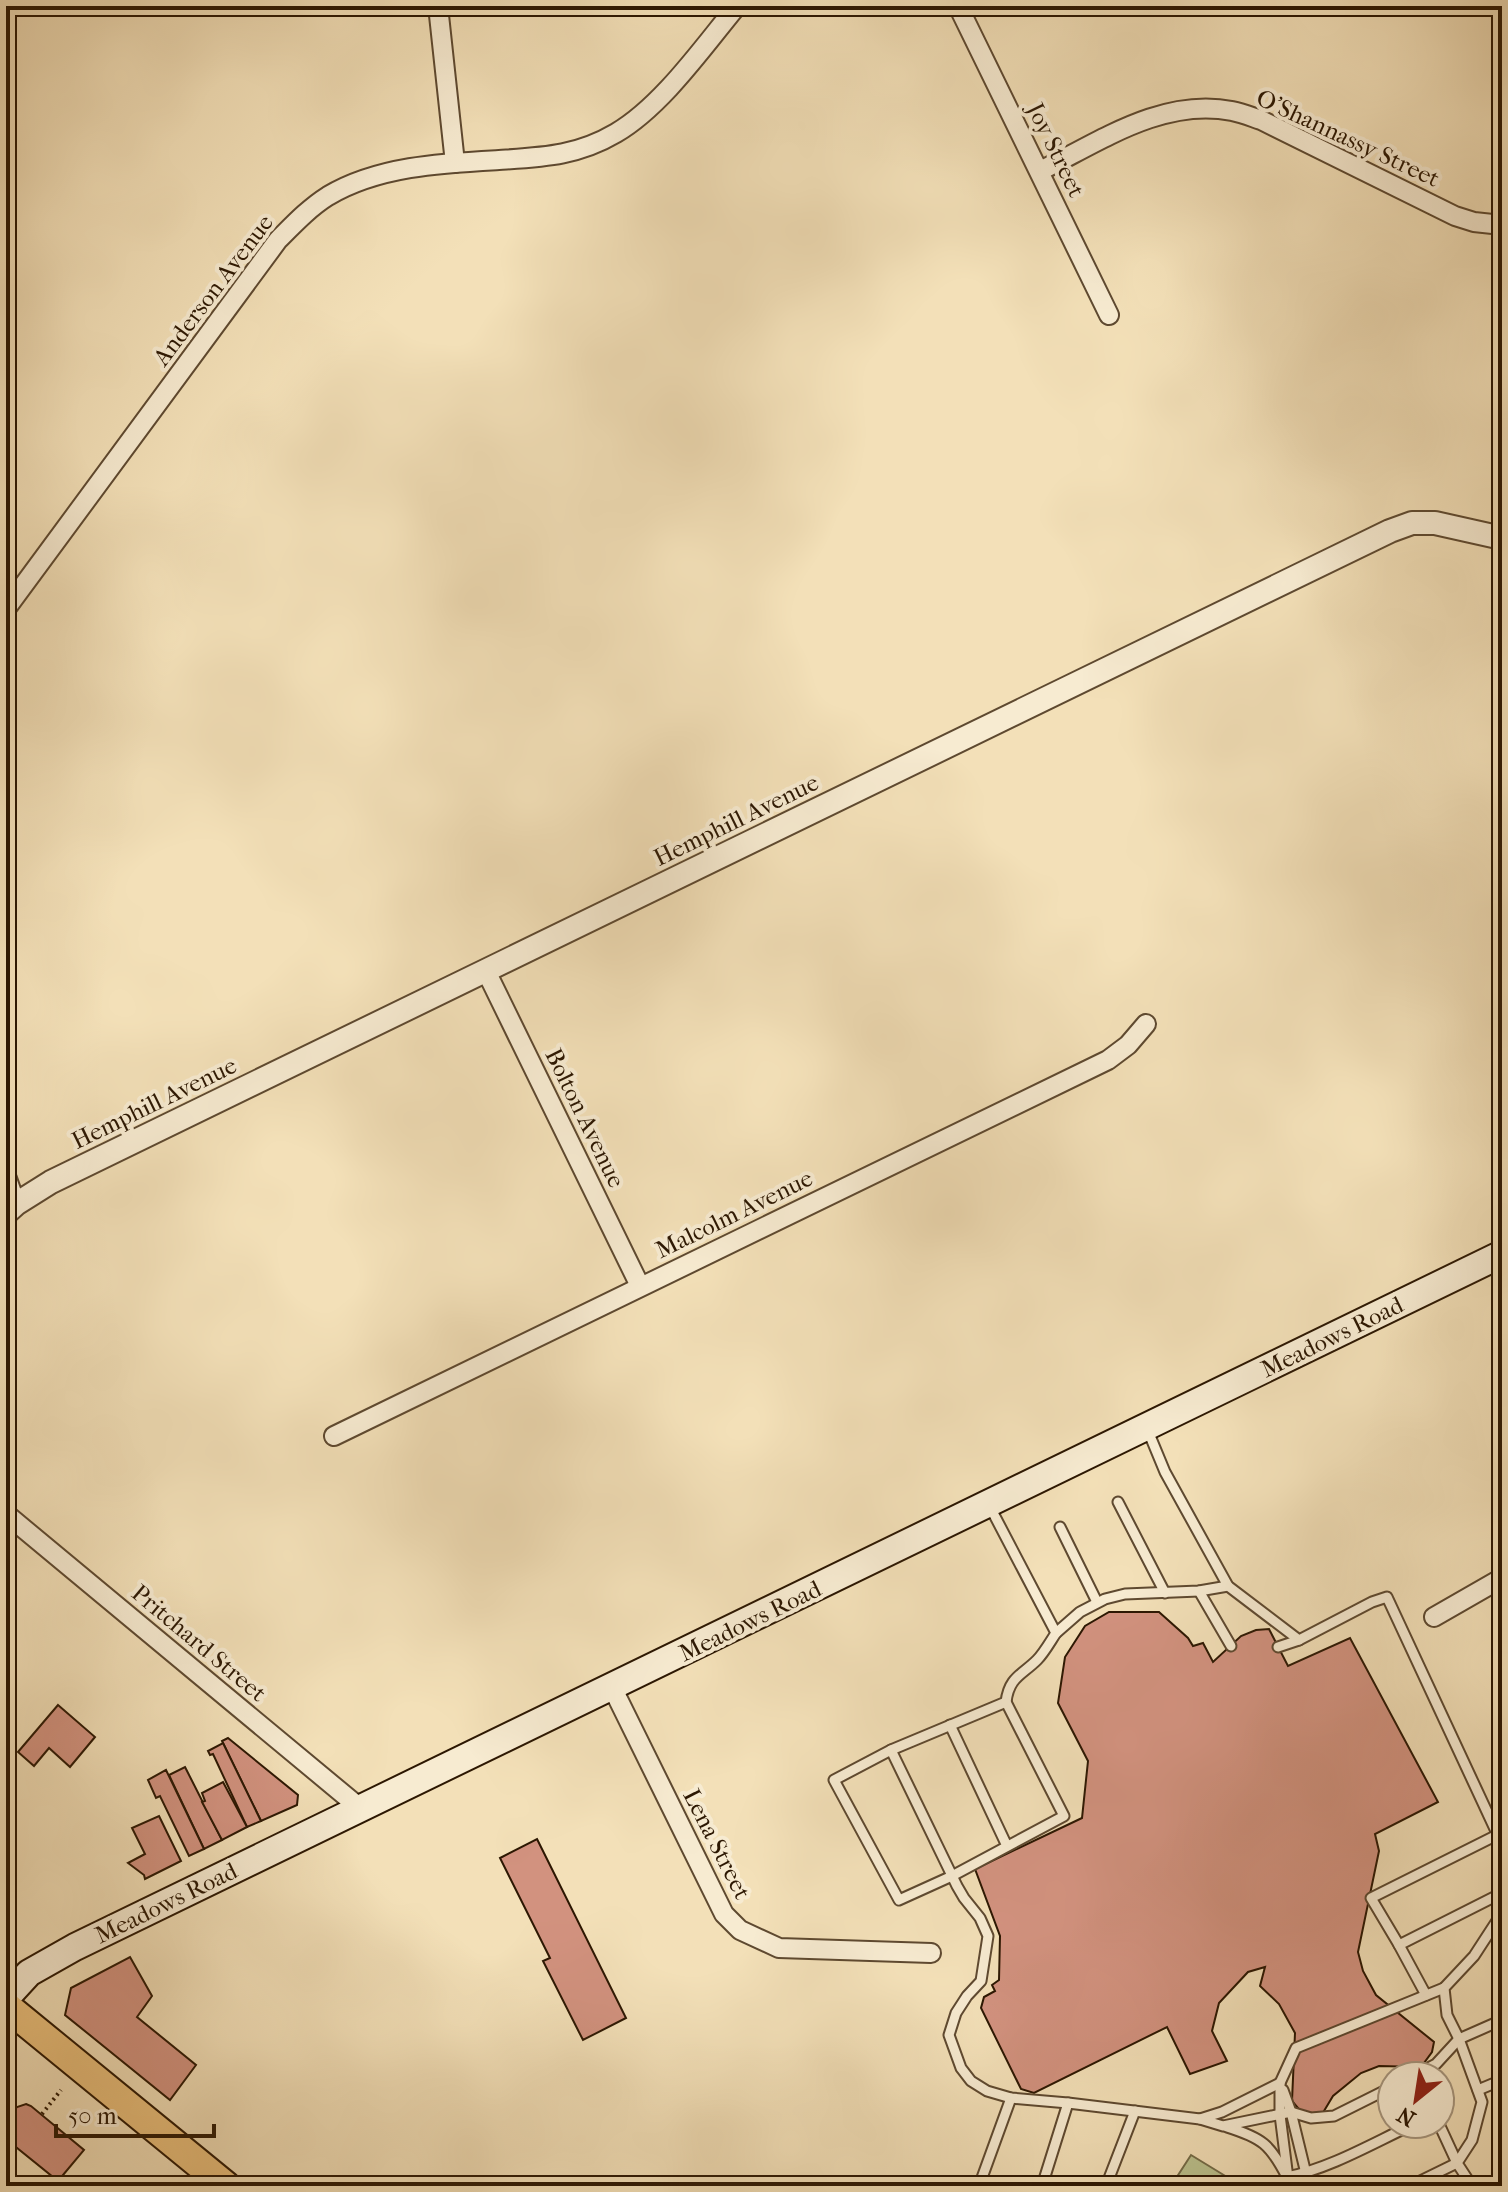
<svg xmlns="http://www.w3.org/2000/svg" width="1508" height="2192" viewBox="0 0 1508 2192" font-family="'IM FELL French Canon',serif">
<rect width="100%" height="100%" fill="#f3e0b8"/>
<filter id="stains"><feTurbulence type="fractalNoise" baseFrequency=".0025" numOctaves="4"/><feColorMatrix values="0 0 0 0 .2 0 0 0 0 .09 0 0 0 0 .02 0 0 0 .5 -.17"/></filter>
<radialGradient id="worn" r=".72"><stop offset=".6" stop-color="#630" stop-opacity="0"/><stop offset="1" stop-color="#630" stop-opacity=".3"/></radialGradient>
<path fill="#bbc28e" stroke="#746c48" stroke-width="2" d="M1191,2155L1227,2177L1222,2186H1171Z"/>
<g fill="#d2927f" stroke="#2c1702" stroke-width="2">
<path d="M1109,1612H1159L1188,1638L1193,1646L1203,1643L1213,1662L1241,1636L1256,1630L1269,1629L1288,1666L1350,1638L1438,1802L1375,1834L1379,1851L1358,1952L1363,1971L1376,1995L1434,2042L1432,2052L1421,2067L1379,2066L1361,2073L1333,2096L1321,2116L1303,2114L1292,2101L1295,2033L1279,2004L1260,1986L1265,1967L1248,1972L1219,2003L1212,2031L1227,2061L1190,2074L1167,2027L1034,2093L1021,2089L981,2008L984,1997L995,1991L992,1985L999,1980L1000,1936L975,1869L1082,1818L1088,1761L1058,1703L1065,1657L1085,1626Z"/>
<path d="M58,1705L95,1737L70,1767L49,1748L34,1766L18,1752Z"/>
<path d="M228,1738L298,1795L297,1805L261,1821L222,1741Z"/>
<path d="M223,1743L261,1821L247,1827L213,1754L210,1755L208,1751Z"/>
<path d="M185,1767L222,1840L204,1849L169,1775Z"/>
<path d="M166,1770L204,1849L189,1856L160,1796L156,1798L148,1780Z"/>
<path d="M223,1782L247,1827L222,1840L202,1802L205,1801L202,1793Z"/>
<path d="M159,1816L181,1861L145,1879L144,1875L128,1863L145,1854L132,1828Z"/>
<path d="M537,1839L626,2018L583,2040L543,1961L550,1958L500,1858Z"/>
<path d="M130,1957L152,1996L137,2017L196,2065L170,2100L65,2015L71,1988Z"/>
<path d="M26,2104L31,2106L84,2150L58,2181L6,2139V2121L17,2107Z"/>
</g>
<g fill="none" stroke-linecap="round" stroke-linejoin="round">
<g stroke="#5e4930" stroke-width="13">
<g id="service">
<path d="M1148,1431L1165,1472L1228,1586L1299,1640L1372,1602L1387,1597L1502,1844"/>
<path d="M1118,1502L1165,1593"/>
<path d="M990,1507L1056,1633C1050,1642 1044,1653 1037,1660C1022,1675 1009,1677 1006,1702L891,1750L957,1886L964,1898L980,1918L988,1936L981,1981L967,1996L956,2013L949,2035L961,2068L971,2081L987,2091L1011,2098L1068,2103L1200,2119L1223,2126L1291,2112L1311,2118L1334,2116L1392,2087"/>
<path d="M1060,1527L1097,1602"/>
<path d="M1199,1591L1231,1646"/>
<path d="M1056,1633L1080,1612L1105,1599L1125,1594L1199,1591L1228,1586"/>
<path d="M1278,1647L1299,1640"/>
<path d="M950,1725L1007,1846"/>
<path d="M891,1750L834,1780L899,1900L952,1876L1064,1816L1006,1702"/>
<path d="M1399,1945L1371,1898L1497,1835"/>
<path d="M1426,1995L1399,1945L1502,1893"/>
<path d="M1413,2076L1436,2064L1459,2039L1502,2020"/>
<path d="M1283,2090L1291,2112L1309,2186"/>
<path d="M1478,2090L1502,2080"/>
<path d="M1200,2119L1222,2112L1280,2083"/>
<path d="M1227,2127C1262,2138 1270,2144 1287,2177C1331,2168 1373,2143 1414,2124"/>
<path d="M979,2186L1011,2098"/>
<path d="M1042,2186L1068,2103"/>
<path d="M1106,2186L1135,2111"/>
<path d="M1289,2186L1280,2115V2083L1296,2048L1444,1988"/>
<path d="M1410,2186L1457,2163L1439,2124"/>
<path d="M1472,2186L1457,2163L1472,2140L1482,2102L1459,2039L1447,2015L1444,1988L1474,1956L1502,1913"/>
</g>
</g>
<g stroke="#5e4930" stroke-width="22">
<g id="minor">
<path d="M438,6L455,163"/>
<path d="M958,6L1109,315"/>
<path d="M1040,171C1099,142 1163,97 1232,111C1242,113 1252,117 1261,120L1455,216L1474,222L1502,225"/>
<path d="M6,609L278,240C294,224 309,208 328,196C378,166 443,163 499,160C543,157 577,156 616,133C662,106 703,47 737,6"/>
<path d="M486,971L640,1286"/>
<path d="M6,1176L16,1204"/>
<path d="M334,1436L1108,1060L1128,1045L1146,1024"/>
<path d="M6,1514L360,1808"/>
<path d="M1434,1617L1502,1578"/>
<path d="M612,1687L724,1914L740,1930L779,1948L931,1953"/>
</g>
</g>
<g stroke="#5e4930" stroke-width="26">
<path id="tertiary" d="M6,1213L16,1204L51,1182L1390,531L1412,523H1435L1502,538"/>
</g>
<g stroke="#2c1702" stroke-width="30">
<path id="secondary" d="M6,1998L29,1973L75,1947L1502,1254"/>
</g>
<g stroke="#2c1702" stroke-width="32">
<path id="primary" d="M6,2006L226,2186"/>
</g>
<path stroke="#2c1702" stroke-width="4" stroke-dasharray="2 4" stroke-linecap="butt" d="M42,2114L61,2090"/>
<use href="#service" stroke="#f7ebd1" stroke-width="9"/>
<use href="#minor" stroke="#f7ebd1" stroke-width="18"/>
<use href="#tertiary" stroke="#f7ebd1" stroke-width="22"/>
<use href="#secondary" stroke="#f7ebd1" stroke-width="26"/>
<use href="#primary" stroke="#eac07c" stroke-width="28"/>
</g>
<g text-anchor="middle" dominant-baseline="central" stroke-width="8" stroke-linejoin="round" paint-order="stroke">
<g font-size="24" fill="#2c1702" stroke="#f7ebd1">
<text transform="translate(1348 138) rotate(25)">O'Shannassy Street</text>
<text transform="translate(1056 150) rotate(64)">Joy Street</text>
<text transform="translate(213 290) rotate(-53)">Anderson Avenue</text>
<text transform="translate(736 820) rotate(-26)">Hemphill Avenue</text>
<text transform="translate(154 1103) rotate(-26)">Hemphill Avenue</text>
<text transform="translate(585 1118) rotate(64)">Bolton Avenue</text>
<text transform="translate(734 1214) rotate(-26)">Malcolm Avenue</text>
<text transform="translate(1332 1337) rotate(-26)">Meadows Road</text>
<text transform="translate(750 1621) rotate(-26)">Meadows Road</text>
<text transform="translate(199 1643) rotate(40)">Pritchard Street</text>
<text transform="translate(717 1844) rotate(63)">Lena Street</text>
<text transform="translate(166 1903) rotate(-26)">Meadows Road</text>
</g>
</g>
<rect width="1508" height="2192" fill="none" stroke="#f3e0b8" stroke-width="32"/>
<rect x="8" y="8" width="1492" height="2176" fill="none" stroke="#2c1702" stroke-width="4"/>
<rect x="16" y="16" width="1476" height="2160" fill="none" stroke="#2c1702" stroke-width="2"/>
<g transform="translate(1416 2100) rotate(210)"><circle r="38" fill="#f7ebd1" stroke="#a6967e" stroke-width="2"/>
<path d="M0-6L14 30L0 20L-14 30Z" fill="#8f2418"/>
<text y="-12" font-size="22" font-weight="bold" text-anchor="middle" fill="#2c1702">N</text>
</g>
<path d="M56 2124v12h158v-12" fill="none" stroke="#2c1702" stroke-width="4"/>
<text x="68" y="2124" font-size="24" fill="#2c1702" stroke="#f7ebd1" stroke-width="6" paint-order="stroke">50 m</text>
<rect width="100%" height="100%" filter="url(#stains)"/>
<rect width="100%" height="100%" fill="url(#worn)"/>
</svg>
